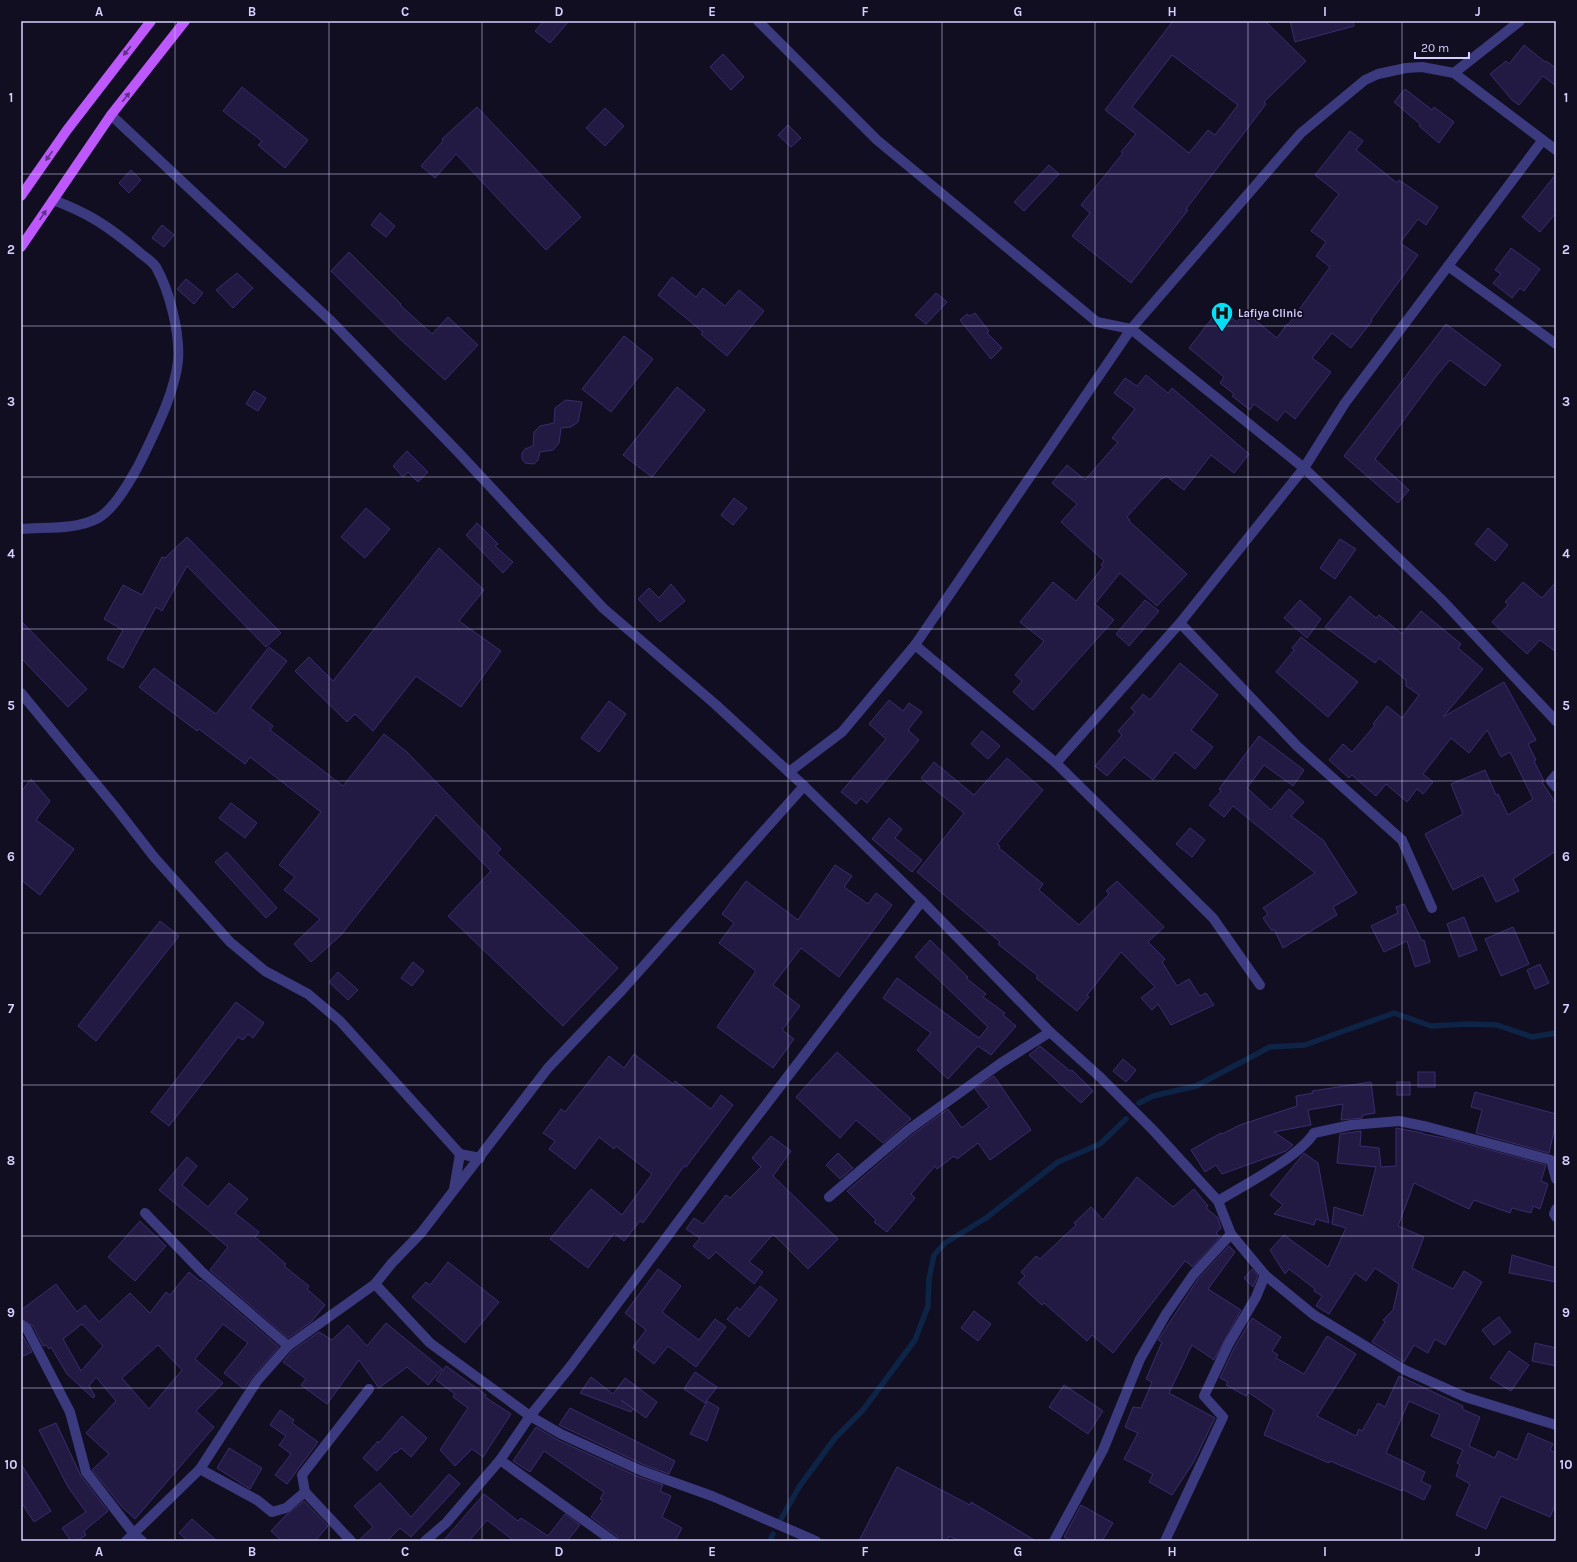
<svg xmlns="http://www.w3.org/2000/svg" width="1577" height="1562" viewBox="0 0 1577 1562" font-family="Karla,sans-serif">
<rect width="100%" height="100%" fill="#110e21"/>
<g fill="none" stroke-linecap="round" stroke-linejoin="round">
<g stroke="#0d2446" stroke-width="5.5">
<path d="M1139,1103L1153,1096L1196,1086L1270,1047L1305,1045L1394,1013L1431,1026L1467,1024L1497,1025L1532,1037L1556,1033"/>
<path d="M781,1519L799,1487L835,1438L863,1410L915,1340L928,1306L929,1279L934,1255L945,1243L986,1218L1058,1162L1100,1144L1126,1119"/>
<path d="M770,1541L773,1534"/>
</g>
</g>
<g fill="#221a42" stroke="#392d6d" fill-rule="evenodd">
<path d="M544,21H569L550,43L535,31Z"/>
<path d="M1173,21H1265L1306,61L1264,102L1266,104L1186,209L1188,210L1131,283L1072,236L1090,213L1081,205L1123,153L1121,152L1136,134L1105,110ZM1172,55L1238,105L1215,135L1208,130L1189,153L1132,107Z"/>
<path d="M1290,21H1353L1354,26L1295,42Z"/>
<path d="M1524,45L1545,62L1546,61L1556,68V86L1543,76L1519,105L1512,100L1490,74L1506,61L1509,64Z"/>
<path d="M723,54L744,77L731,90L710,67Z"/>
<path d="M242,87L308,140L285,168L258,145L262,141L223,111Z"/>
<path d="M1405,89L1432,110L1434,107L1454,122L1439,143L1419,126L1420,124L1394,102Z"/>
<path d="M477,107L581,217L546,250L456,154L435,178L421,166L443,141L442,139Z"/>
<path d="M605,108L624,126L605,146L586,128Z"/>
<path d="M788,125L801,138L791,147L778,135Z"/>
<path d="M1350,131L1363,141L1356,150L1397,183L1399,180L1438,207L1426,225L1418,219L1400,243L1418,255L1371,320L1372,321L1351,348L1332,333L1312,358L1331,372L1295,419L1285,411L1277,421L1254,404L1250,410L1232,396L1234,394L1220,383L1224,377L1189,348L1220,308L1237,322L1245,312L1277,338L1287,324L1288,325L1330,267L1316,256L1326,242L1311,231L1339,194L1315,175Z"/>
<path d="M1049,165L1059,174L1024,211L1014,202Z"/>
<path d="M131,170L141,180L129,193L119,183Z"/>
<path d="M1556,174V213L1540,232L1522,217Z"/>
<path d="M380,213L395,226L386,237L371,225Z"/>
<path d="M162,225L174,235L164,247L152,238Z"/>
<path d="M1511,248L1540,269L1524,291L1520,288L1512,298L1493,283L1501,274L1495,270Z"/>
<path d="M349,252L401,304L400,305L432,334L448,317L478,345L445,380L398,337L331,271Z"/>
<path d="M237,273L253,288L233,308L216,290Z"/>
<path d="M672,277L696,297L703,288L725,306L739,290L764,311L727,356L701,334L703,332L658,295Z"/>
<path d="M186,279L203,293L194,304L177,289Z"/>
<path d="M936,293L947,302L926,324L915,315Z"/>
<path d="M975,313L989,331L987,333L1002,348L991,359L960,320L967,314L970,316Z"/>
<path d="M1446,324L1501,365L1485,386L1450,360L1437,375L1375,459L1409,490L1398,503L1344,456Z"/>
<path d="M624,336L653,359L611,412L582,389Z"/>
<path d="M1146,375L1168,393L1172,388L1249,454L1234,473L1211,455L1184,490L1166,476L1163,479L1162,478L1127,517L1130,520L1129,521L1187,574L1157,606L1120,573L1095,604L1114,620L1033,710L1013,692L1022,681L1015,675L1044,641L1020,622L1053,582L1076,601L1103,567L1101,565L1104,561L1061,522L1077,504L1052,483L1067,465L1085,480L1118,442L1112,438L1135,409L1114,393L1125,378L1137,386Z"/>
<path d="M677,387L705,410L652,477L623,455Z"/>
<path d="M254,391L266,398L258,411L246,404Z"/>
<path d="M566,400L582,402L578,422L571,427L561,428L559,443L553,450L540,452L538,460L534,464L525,463L522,459V453L525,449L533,446L534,432L540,426L554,423L555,408Z"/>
<path d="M407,451L428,472L418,482L408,472L403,477L393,466Z"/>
<path d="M734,498L747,508L733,525L721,515Z"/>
<path d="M366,508L390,529L365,558L341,537Z"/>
<path d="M477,523L498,544L495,546L513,562L503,573L466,535Z"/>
<path d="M1488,528L1508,545L1495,561L1475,544Z"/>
<path d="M187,537L281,633L266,647L187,566L162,611L156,607L123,668L107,659L123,630L104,619L123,585L142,595L162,557L165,558Z"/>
<path d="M1340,539L1356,549L1335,579L1320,568Z"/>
<path d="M439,548L484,590L459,621L501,651L461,707L416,676L373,731L355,714L347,722L295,671L309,657L333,681Z"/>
<path d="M1523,582L1542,598L1556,582V652L1540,640L1527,654L1492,622L1508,605L1505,602Z"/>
<path d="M671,584L685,601L660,622L638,599L649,588L659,598Z"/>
<path d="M1350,596L1376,618L1379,615L1402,634L1421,611L1461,644L1458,648L1483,669L1443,717L1504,682L1536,740L1528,744L1536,760L1534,761L1544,781L1542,782L1556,804V851L1513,879L1519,891L1496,902L1483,875L1453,890L1425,834L1463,814L1451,784L1485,770L1496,795L1498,794L1508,815L1533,799L1510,752L1501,757L1487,730L1469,753L1451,738L1423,774L1433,782L1423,794L1417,789L1407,802L1386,784L1376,796L1352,775L1349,778L1329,760L1343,744L1352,752L1375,725L1373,724L1387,706L1402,718L1419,695L1406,686V680L1379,658L1375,663L1325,627Z"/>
<path d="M1145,600L1159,611L1129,646L1116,634Z"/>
<path d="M1300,600L1321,619L1307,638L1284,618Z"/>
<path d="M21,621L87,689L68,707L21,658Z"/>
<path d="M1301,637L1358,682L1328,717L1276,672L1294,650L1292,648Z"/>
<path d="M269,647L287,661L250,708L273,726L270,730L343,786L384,734L407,752L501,849L497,853L618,968L563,1026L448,916L491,871L436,815L341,935L311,962L294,944L320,919L284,890L295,877L279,865L321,812L250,757L245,764L199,729L197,731L139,687L154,668L216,714Z"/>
<path d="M1180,663L1218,695L1191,730L1213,747L1195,769L1175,752L1153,780L1124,757L1107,776L1095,766L1122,735L1118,731L1135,712L1131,708L1143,694L1150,700Z"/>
<path d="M889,700L903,711L909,703L922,712L908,730L919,740L867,803L861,798L856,804L841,792L886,739L869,724Z"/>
<path d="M609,701L626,714L599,752L581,738Z"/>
<path d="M982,731L1000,746L988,759L971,744Z"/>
<path d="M1259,736L1304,770L1293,786L1264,765L1247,788L1271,810L1289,789L1304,802L1291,816L1323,840L1357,893L1333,907L1337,915L1283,948L1274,929L1272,931L1263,918L1268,914L1263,908L1315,873L1233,806L1224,817L1209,805L1221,791L1219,789Z"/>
<path d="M1007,758L1043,790L997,844L1000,846L999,848L1043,884L1039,890L1079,925L1109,894L1106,891L1117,881L1164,927L1148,942L1165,959L1162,962L1177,986L1189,979L1200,996L1206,993L1214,1005L1171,1025L1158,1004L1152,1010L1141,998L1155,987L1121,952L1087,995L1089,997L1077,1011L1036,978L1038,976L998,944L1000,942L917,872L964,813L921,778L934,762L974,795Z"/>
<path d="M31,779L50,801L36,820L74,849L40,895L21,880V792Z"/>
<path d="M231,803L257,823L245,838L219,818Z"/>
<path d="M889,818L902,829L895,838L922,860L912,872L872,839Z"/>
<path d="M1190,828L1205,840L1192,857L1176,844Z"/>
<path d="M227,852L277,908L266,918L215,862Z"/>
<path d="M835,865L852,876L844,887L868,904L876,893L892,905L839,977L801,948L773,985L800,1006L782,1030L794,1039L773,1068L717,1027L756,971L719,943L734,923L722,914L746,881L798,920Z"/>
<path d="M1404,904L1422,941L1424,940L1430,962L1415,967L1407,941L1384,952L1371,926L1398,913L1396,907Z"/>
<path d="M1464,917L1477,950L1459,957L1447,924Z"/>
<path d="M160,921L179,936L96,1041L78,1026Z"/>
<path d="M1513,927L1529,964L1501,976L1485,939Z"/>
<path d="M930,940L968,977L966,978L986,994L983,997L1005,1013L1003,1015L1016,1026L991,1055L978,1046L948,1079L917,1050L931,1033L883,998L897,978L979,1038L988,1027L915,957Z"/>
<path d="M413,962L424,971L412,986L401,978Z"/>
<path d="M1540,964L1549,983L1535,989L1527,970Z"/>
<path d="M338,972L358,990L348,1000L329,982Z"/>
<path d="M236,1002L264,1023L253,1038L248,1034L243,1040L238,1037L169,1126L151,1112Z"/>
<path d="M1040,1046L1070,1071L1072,1070L1093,1091L1081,1103L1029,1055Z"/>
<path d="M837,1052L911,1119L883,1143L856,1120L840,1138L796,1097Z"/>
<path d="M634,1054L673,1084L675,1081L711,1109L721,1095L733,1105L686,1167L684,1166L643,1223L640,1221L624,1241L614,1233L588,1268L550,1239L591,1189L622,1215L652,1174L616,1146L614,1149L599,1137L575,1169L549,1149L555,1141L543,1133L561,1109L565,1112L609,1056L624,1068Z"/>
<path d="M1123,1059L1136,1070L1126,1082L1113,1071Z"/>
<rect x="1418" y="1072" width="17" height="15"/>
<path d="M994,1076L1031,1130L990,1160L978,1143L957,1159L954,1156L937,1169L935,1166L911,1194L915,1198L887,1232L874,1222L876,1220L847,1191L912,1135L948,1109L961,1127H963L989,1107L975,1089Z"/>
<path d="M1371,1082L1375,1113L1363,1115L1362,1118L1341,1120L1343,1104L1308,1110L1311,1125L1274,1132L1293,1145L1286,1151L1222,1174L1216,1165L1205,1172L1191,1150L1221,1133L1222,1134L1240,1125L1297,1106L1296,1096L1313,1093L1312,1091Z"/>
<rect x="1397" y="1082" width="13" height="13"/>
<path d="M1475,1092L1556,1114V1122L1549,1153L1476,1133L1482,1110L1471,1107Z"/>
<path d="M1396,1128L1423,1133V1134L1449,1139L1546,1165L1541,1181L1548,1184L1540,1209L1533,1206L1531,1213L1512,1208L1510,1213L1474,1200L1469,1209L1414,1183L1398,1226L1424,1237L1412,1268L1453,1289L1464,1271L1482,1282L1445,1345L1435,1339L1428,1353L1414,1345L1404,1362L1372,1342L1385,1322L1383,1320L1393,1310L1399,1284L1375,1268L1366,1281L1355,1273L1329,1314L1316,1306L1322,1296L1314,1291L1315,1289L1289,1269L1285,1274L1270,1250L1284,1235L1328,1267L1346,1228L1332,1224L1334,1207L1363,1216L1376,1167L1337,1163L1340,1134L1361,1131L1360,1146L1379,1148L1381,1167L1396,1166Z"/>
<path d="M771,1136L791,1151L773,1176L838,1239L808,1269L773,1234L749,1262L763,1272L754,1284L716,1252L709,1259L693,1246L700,1238L686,1229L694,1218L703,1224L726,1195L730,1198L761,1167L752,1158Z"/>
<path d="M838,1153L853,1168L840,1179L826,1165Z"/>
<path d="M1304,1153L1318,1163L1329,1223L1316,1219L1314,1225L1274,1214L1283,1205L1270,1195Z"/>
<path d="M187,1157L197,1166L182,1185L208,1207L229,1183L248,1199L235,1213L259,1232L255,1237L286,1264L284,1266L309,1286L307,1289L325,1305L311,1322L288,1338L210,1270L228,1247L159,1190Z"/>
<path d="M1137,1177L1173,1207L1194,1189L1208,1206L1206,1208L1218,1218L1221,1228L1216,1233L1220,1237L1192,1267V1266L1185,1261L1113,1353L1092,1335L1087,1341L1044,1303L1042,1305L1018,1283L1025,1276L1021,1272L1036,1256L1040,1259L1076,1225L1074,1223L1091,1207L1103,1220Z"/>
<path d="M140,1221L166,1246L135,1281L108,1257Z"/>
<path d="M1229,1246L1235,1252L1208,1289L1241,1310L1214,1360L1192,1345L1169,1393L1215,1418L1193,1463L1172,1495L1149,1482L1153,1474L1124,1459L1138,1433L1125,1427L1133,1407L1141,1408L1152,1382L1146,1379L1162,1342L1158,1340L1198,1279Z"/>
<path d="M1512,1255L1556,1268V1282L1509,1273Z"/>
<path d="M448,1262L499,1302L465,1343L412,1297L426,1282L430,1285Z"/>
<path d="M658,1269L681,1286L662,1312L699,1340L715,1319L726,1327L696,1367L668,1346L654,1364L633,1347L646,1330L625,1313Z"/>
<path d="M1252,1269L1258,1276L1253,1287L1244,1278Z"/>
<path d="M189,1272L200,1281L201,1280L279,1347L252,1377L244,1389L224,1373L248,1343L223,1324L195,1359L223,1383L196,1411L214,1427L135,1519L122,1507L92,1470L109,1454L86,1433L116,1401L96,1377L89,1386L95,1396L93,1398L67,1374L51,1347L49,1349L46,1345L43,1346L33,1326L21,1319V1310L56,1284L77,1312L85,1305L99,1322L130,1293L150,1313L166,1292L170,1295ZM82,1324L103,1346L81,1371L63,1339ZM158,1345L182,1370L149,1409L122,1378Z"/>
<path d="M760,1286L777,1300L749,1337L727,1319L737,1307L740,1310Z"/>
<path d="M974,1311L991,1324L978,1341L961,1328Z"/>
<path d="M1499,1317L1511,1332L1494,1345L1482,1330Z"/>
<path d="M1252,1318L1281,1337L1272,1351L1278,1355L1276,1358L1304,1374L1327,1336L1356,1354L1317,1416L1356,1436L1359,1429L1362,1431L1378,1403L1385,1407L1399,1376L1463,1406L1462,1409L1480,1417L1469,1446L1495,1458L1498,1451L1517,1460L1528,1433L1553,1444L1550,1450L1556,1453V1503L1550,1517L1501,1496L1486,1529L1456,1515L1470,1484L1456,1476L1460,1465L1457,1463L1463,1450L1431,1436L1440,1415L1409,1401L1386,1453L1425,1472L1421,1481L1431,1486L1424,1500L1402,1489V1491L1330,1461L1329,1463L1264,1435L1274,1410L1248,1392L1246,1396L1226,1385L1228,1382L1220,1378L1234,1348Z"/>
<path d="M386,1323L442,1369L428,1385L407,1367L379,1388L359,1360L327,1404L301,1385L306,1379L283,1362L292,1351L319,1332L332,1340L348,1325L367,1346Z"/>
<path d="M21,1333L32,1352L21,1357Z"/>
<path d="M1535,1343L1556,1348V1366L1532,1361Z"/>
<path d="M1509,1351L1529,1365L1511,1391L1490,1378Z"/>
<path d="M446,1366L486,1395L485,1397L511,1414L483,1457L472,1449L455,1466L440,1450L468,1408L453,1397L455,1394L436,1380Z"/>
<path d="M695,1372L717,1387L705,1403L684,1389Z"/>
<path d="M591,1377L613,1394L625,1378L657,1402L646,1418L621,1400L633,1409L631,1412L580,1393Z"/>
<path d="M1064,1385L1103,1411L1088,1434L1049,1407Z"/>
<path d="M707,1401L719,1408L707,1441L690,1434Z"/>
<path d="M570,1408L675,1461L669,1474L644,1465L559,1425Z"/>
<path d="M280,1410L294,1420L292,1423L318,1442L287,1484L275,1475L291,1454L279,1445L286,1436L270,1425Z"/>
<path d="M402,1416L427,1438L411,1457L401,1448L396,1453L395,1452L377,1471L363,1458L378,1441L379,1443Z"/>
<path d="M56,1423L81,1476L108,1511L84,1531L86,1535L77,1541H71L62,1528L86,1512L68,1487L39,1430Z"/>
<path d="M536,1427L558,1440L639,1477L663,1485L660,1491L671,1496L662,1517L682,1528L675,1541H619L617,1536L591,1517L603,1500L600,1499L604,1492L544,1451L530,1472L513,1461Z"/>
<path d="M229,1448L262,1468L250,1489L217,1468Z"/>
<path d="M21,1464L51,1511L34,1522L21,1502Z"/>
<path d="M897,1467L970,1505L971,1502L1036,1541H959L949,1536L947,1541H859Z"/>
<path d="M449,1474L460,1484L411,1537L400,1528L387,1541H358L373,1527L354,1506L380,1483L411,1517Z"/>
<path d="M484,1494L518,1521L521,1518L548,1536L565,1514L580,1525L567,1541H514L487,1520L469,1541H443Z"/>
<path d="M304,1501L328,1526L315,1541H282L271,1531L286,1515Z"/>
<path d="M1081,1505L1113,1523L1102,1541H1072L1064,1537Z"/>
<path d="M192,1519L217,1541H188L179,1533Z"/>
</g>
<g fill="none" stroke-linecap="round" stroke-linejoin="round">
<g stroke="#3c3a7f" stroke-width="10">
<path d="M758,21L877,140L1097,322L1131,329L1301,133L1365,80L1378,74L1406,68L1422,67L1454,73L1556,150"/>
<path d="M1454,73L1520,21"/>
<path d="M111,115L332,322L458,452L603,608L715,704L804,786L922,901L1050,1032L1100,1077L1153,1130L1218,1201L1231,1234L1265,1275L1314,1315L1405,1370L1465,1397L1556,1425"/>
<path d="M1448,266L1556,344"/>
<path d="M21,529C46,527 76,530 98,518C117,508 139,466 148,446C160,421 175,389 178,361C180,333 170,292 156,267C152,261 143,256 138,251C109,227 89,213 53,200"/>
<path d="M1180,623L1297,746L1402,840L1432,908"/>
<path d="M915,645L1056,763L1213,918L1260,985"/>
<path d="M21,693L116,808L154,857L230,942L265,971L308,994L340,1021L460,1154L480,1158"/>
<path d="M1056,763L1180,623L1304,468L1345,403L1542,141"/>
<path d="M789,772L842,732L915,645L1131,329L1304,468L1441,599L1556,721"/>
<path d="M1556,775L1551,781L1556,787"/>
<path d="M454,1189L460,1154"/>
<path d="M829,1197L908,1130L1001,1063L1050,1032"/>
<path d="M1218,1201C1244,1185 1299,1157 1314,1133L1351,1125L1399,1121L1428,1127L1551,1160L1556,1179"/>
<path d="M1556,1209L1554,1214L1556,1217"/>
<path d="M145,1213L202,1272L288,1346"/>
<path d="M375,1284L430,1343L530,1416L561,1434L642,1471L712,1496L816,1541"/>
<path d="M21,1325L27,1329L70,1412L86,1472L134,1534L142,1541"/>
<path d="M500,1460L613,1541"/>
<path d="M200,1469L257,1500L272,1512L286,1508L305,1492"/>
<path d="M126,1541L200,1469L257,1381L288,1346L375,1284L392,1263L421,1233L548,1068L623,989L804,786"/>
<path d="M351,1541L305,1492L302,1475L369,1389"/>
<path d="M425,1541L446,1523L500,1460L530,1416L570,1367L739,1140L922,901"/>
<path d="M1054,1541L1103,1450L1140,1359L1166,1314L1193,1275L1231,1234"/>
<path d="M1165,1541L1223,1417L1204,1396L1228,1345L1256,1297L1265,1275"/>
</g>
<g stroke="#bd59fc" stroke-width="10">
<path d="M21,196L67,130L151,21"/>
<path d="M21,247L111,115L185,21"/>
</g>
</g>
<defs><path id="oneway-solid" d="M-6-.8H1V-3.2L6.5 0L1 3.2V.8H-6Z"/></defs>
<g fill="#5e3084">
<use href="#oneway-solid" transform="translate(127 51) rotate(128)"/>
<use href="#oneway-solid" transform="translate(126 97) rotate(-52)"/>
<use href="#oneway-solid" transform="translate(49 156) rotate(125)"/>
<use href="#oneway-solid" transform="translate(43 215) rotate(-56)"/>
</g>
<path fill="none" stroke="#d4cffe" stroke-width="1" stroke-opacity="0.55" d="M175,21V1541M329,21V1541M482,21V1541M635,21V1541M788,21V1541M942,21V1541M1095,21V1541M1248,21V1541M1402,21V1541M21,174H1556M21,326H1556M21,477H1556M21,629H1556M21,781H1556M21,933H1556M21,1085H1556M21,1236H1556M21,1388H1556"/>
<defs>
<g id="hospital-pin" transform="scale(1.15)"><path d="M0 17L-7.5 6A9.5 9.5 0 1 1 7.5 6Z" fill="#05def4" stroke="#110e21"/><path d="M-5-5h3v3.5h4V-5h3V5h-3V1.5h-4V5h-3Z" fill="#111"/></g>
</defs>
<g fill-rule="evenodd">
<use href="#hospital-pin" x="1222" y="313"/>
</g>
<g text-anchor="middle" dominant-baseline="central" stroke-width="3.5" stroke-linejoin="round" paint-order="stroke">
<g font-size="11" font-weight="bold" fill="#d4cffe" stroke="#110e21" text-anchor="start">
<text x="1238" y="313">Lafiya Clinic</text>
</g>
</g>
<rect width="1577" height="1562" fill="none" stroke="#110e21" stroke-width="44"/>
<path d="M1415 52v6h54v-6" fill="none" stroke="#d4cffe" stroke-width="2"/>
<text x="1421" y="52" font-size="12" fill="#d4cffe" stroke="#110e21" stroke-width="3" paint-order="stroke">20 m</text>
<rect x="22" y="22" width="1533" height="1518" fill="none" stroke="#d4cffe" stroke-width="1.5"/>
<g font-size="13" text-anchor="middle" font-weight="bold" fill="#d4cffe">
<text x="99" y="16">A</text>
<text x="252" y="16">B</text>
<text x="405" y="16">C</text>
<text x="559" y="16">D</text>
<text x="712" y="16">E</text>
<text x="865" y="16">F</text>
<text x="1018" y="16">G</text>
<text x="1172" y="16">H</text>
<text x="1325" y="16">I</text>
<text x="1478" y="16">J</text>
<text x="11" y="102">1</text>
<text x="1566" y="102">1</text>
<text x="11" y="254">2</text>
<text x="1566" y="254">2</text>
<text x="11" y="406">3</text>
<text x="1566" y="406">3</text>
<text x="11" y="558">4</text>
<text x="1566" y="558">4</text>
<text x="11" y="710">5</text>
<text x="1566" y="710">5</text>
<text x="11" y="861">6</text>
<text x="1566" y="861">6</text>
<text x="11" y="1013">7</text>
<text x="1566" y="1013">7</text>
<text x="11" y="1165">8</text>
<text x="1566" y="1165">8</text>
<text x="11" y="1317">9</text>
<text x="1566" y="1317">9</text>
<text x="11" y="1469">10</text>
<text x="1566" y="1469">10</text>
<text x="99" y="1556">A</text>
<text x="252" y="1556">B</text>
<text x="405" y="1556">C</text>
<text x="559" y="1556">D</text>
<text x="712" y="1556">E</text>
<text x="865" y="1556">F</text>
<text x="1018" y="1556">G</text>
<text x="1172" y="1556">H</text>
<text x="1325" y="1556">I</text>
<text x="1478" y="1556">J</text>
</g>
</svg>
